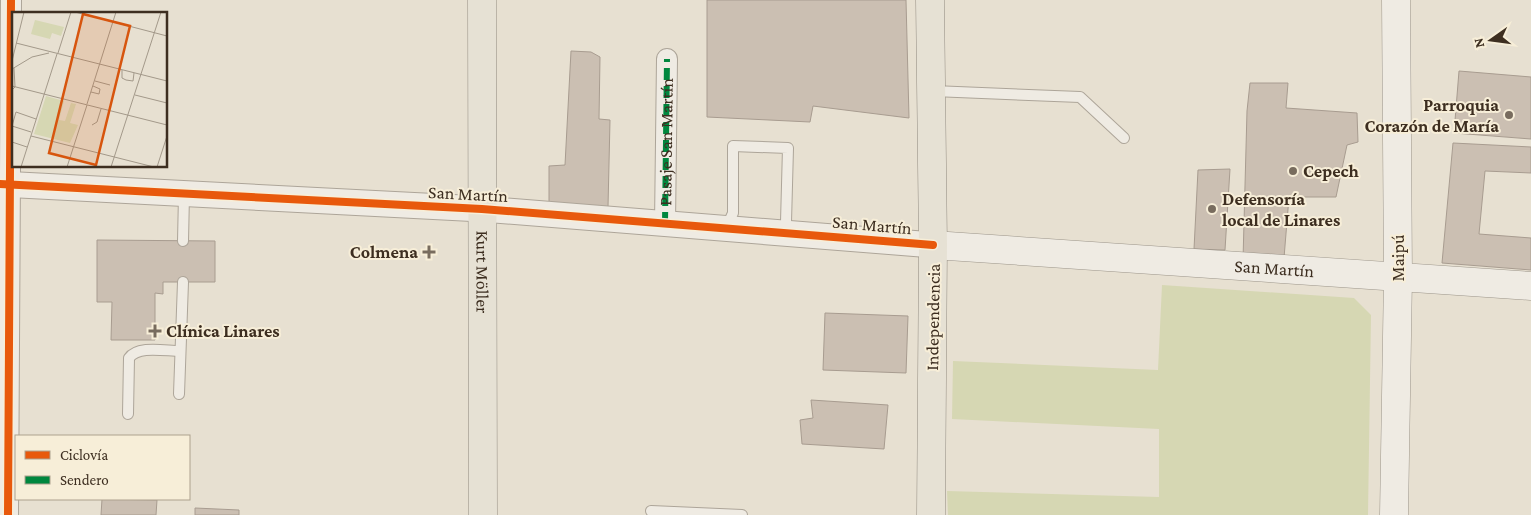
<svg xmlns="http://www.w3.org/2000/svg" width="1531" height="515" viewBox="0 0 1531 515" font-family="'Crimson Pro',serif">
<rect width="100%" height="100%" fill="#e7e0d1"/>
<path fill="#d6d7b3" d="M1162,285L1354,298L1371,315L1368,515H948L947,491L1159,497V429L952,419L953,361L1158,370Z"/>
<g fill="#cbbfb2" stroke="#a89c90">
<path d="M707,0H906L909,118L813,106L810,122L707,117Z"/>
<path d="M571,51L591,52L600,57L599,119L610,120L608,207L549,205V166L565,165Z"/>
<path d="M1459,71L1531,77V139L1454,133Z"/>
<path d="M1250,83H1288L1286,108L1357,113L1358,142L1347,145L1336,197H1289L1284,258L1243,260L1247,111Z"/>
<path d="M1453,143L1531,147V173L1485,171L1479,234L1531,238V270L1442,263Z"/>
<path d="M1230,169L1225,250L1194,249L1198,170Z"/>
<path d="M97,240L215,241V282H163V294L155,293V340H111L112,302H97Z"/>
<path d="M825,313L908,316L906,373L823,370Z"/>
<path d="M811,400L888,405L884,449L802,444L800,420L813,418Z"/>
<path d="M102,499L157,500L156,515H101Z"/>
<path d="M195,508L239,510V515H195Z"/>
</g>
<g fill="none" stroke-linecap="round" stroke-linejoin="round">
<g stroke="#ada599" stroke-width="12">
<g id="service">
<path d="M933,91L1080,97L1124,138"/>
<path d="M726,228L733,213V146L788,148L786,222L789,232"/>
<path d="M183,241L184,195"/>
<path d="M179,394L183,282"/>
<path d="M128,414L129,358C138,345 165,351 180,351"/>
<path d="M651,511L742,515"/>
</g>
</g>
<g stroke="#ada599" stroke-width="22">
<g id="minor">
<path id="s1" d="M665,224L667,59"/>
<path d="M8,515L11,0"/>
</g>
</g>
<g stroke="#ada599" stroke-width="27">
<path id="tertiary" d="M0,184L482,209L933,245"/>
</g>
<g stroke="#9c958a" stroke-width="29">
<g id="secondary">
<path id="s2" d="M933,245L1531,286"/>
<path d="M1394,515L1398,277L1396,0"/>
</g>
</g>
<g stroke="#928b80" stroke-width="29">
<g id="primary">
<path id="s3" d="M482,0L483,515"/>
<path d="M930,0L933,245L931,515"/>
</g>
</g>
<use href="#service" stroke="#efebe3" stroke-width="10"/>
<use href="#minor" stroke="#efebe3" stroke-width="20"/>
<use href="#tertiary" stroke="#efebe3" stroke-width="25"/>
<use href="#secondary" stroke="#efebe3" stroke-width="28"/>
<use href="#primary" stroke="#e6e1d4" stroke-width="28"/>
<path stroke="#00873e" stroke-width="6" stroke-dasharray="12 6" stroke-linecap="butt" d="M665,224L667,59"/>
<g stroke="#f7eed8" stroke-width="11">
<g id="cycleway">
<path d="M0,184L482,209L933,245"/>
<path d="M8,515L11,0"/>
</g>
</g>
<use href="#cycleway" stroke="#e8590c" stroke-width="8"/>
</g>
<g fill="#786c5e" stroke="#f7eed8" stroke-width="2">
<circle cx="1509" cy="115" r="5"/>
<circle cx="1293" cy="171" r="5"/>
<circle cx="1212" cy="209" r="5"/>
<path d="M426.5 244.5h5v5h5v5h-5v5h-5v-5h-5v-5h5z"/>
<path d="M152.5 323.5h5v5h5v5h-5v5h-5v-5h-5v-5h5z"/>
</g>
<g text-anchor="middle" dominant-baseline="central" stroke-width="4" stroke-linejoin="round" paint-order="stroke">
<g font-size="18" font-weight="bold" fill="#3d2e20" stroke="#f7eed8" text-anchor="start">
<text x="1499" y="105" text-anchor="end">Parroquia<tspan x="1499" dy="21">Corazón de María</tspan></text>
<text x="1303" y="171">Cepech</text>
<text x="1222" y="199">Defensoría<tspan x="1222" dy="21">local de Linares</tspan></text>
<text x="418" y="252" text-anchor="end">Colmena</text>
<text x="166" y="331">Clínica Linares</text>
</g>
<g font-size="18" fill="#3d2e20" stroke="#f7eed8">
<text stroke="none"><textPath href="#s1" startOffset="82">Pasaje San Martín</textPath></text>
<text transform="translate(468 194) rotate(3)">San Martín</text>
<text transform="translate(872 225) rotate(5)">San Martín</text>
<text transform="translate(1398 258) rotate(-90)">Maipú</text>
<text stroke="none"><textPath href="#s2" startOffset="342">San Martín</textPath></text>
<text stroke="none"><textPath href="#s3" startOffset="272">Kurt Möller</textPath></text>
<text transform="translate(933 317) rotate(-89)">Independencia</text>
</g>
</g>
<g transform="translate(12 12)">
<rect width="155" height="155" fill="#e7e0d1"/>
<path d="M23,8L52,15L49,24L40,21L38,27L19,22ZM34,84L52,89L47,108L53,109L59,91L64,92L58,111L66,113L58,131L22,122Z" fill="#d6d7b3"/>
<path fill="none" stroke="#a3998a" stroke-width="1" d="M63,0L155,24M4,31L155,69M46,41L59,0M0,49L12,0M0,57L20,45L37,41M110,58V66L114,68L121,69L122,61M83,69L98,73M0,74L155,113M0,78L3,75L2,56M79,80L87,82L88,77L81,74M123,83L155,91M50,86L57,61M75,92L104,0M80,113L85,110L89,97M0,114L4,100L24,107M0,114L19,120M19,124L142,155M0,130L15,135M9,155L45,42M55,155L75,93M99,155L149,0M145,155L155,124"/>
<path fill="#d7550e" fill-opacity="0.15" stroke="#d7550e" stroke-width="2.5" d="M71,2L118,14L84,153L37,141Z"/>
<rect width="155" height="155" fill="none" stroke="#3d2e20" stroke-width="2.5"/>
</g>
<rect x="15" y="435" width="175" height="65" fill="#f7eed8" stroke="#ada18e"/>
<rect x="25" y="451" width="25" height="8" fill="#e8590c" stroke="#ada18e"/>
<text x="60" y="460" font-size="15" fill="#3d2e20">Ciclovía</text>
<rect x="25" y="476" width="25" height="8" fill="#00873e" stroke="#ada18e"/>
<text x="60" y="485" font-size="15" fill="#3d2e20">Sendero</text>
<g transform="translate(1491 40) rotate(256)" stroke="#f7eed8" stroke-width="4" paint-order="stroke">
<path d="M0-4L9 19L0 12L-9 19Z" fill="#3d2e20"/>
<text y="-8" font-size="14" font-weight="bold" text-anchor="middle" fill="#3d2e20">N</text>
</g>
</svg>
